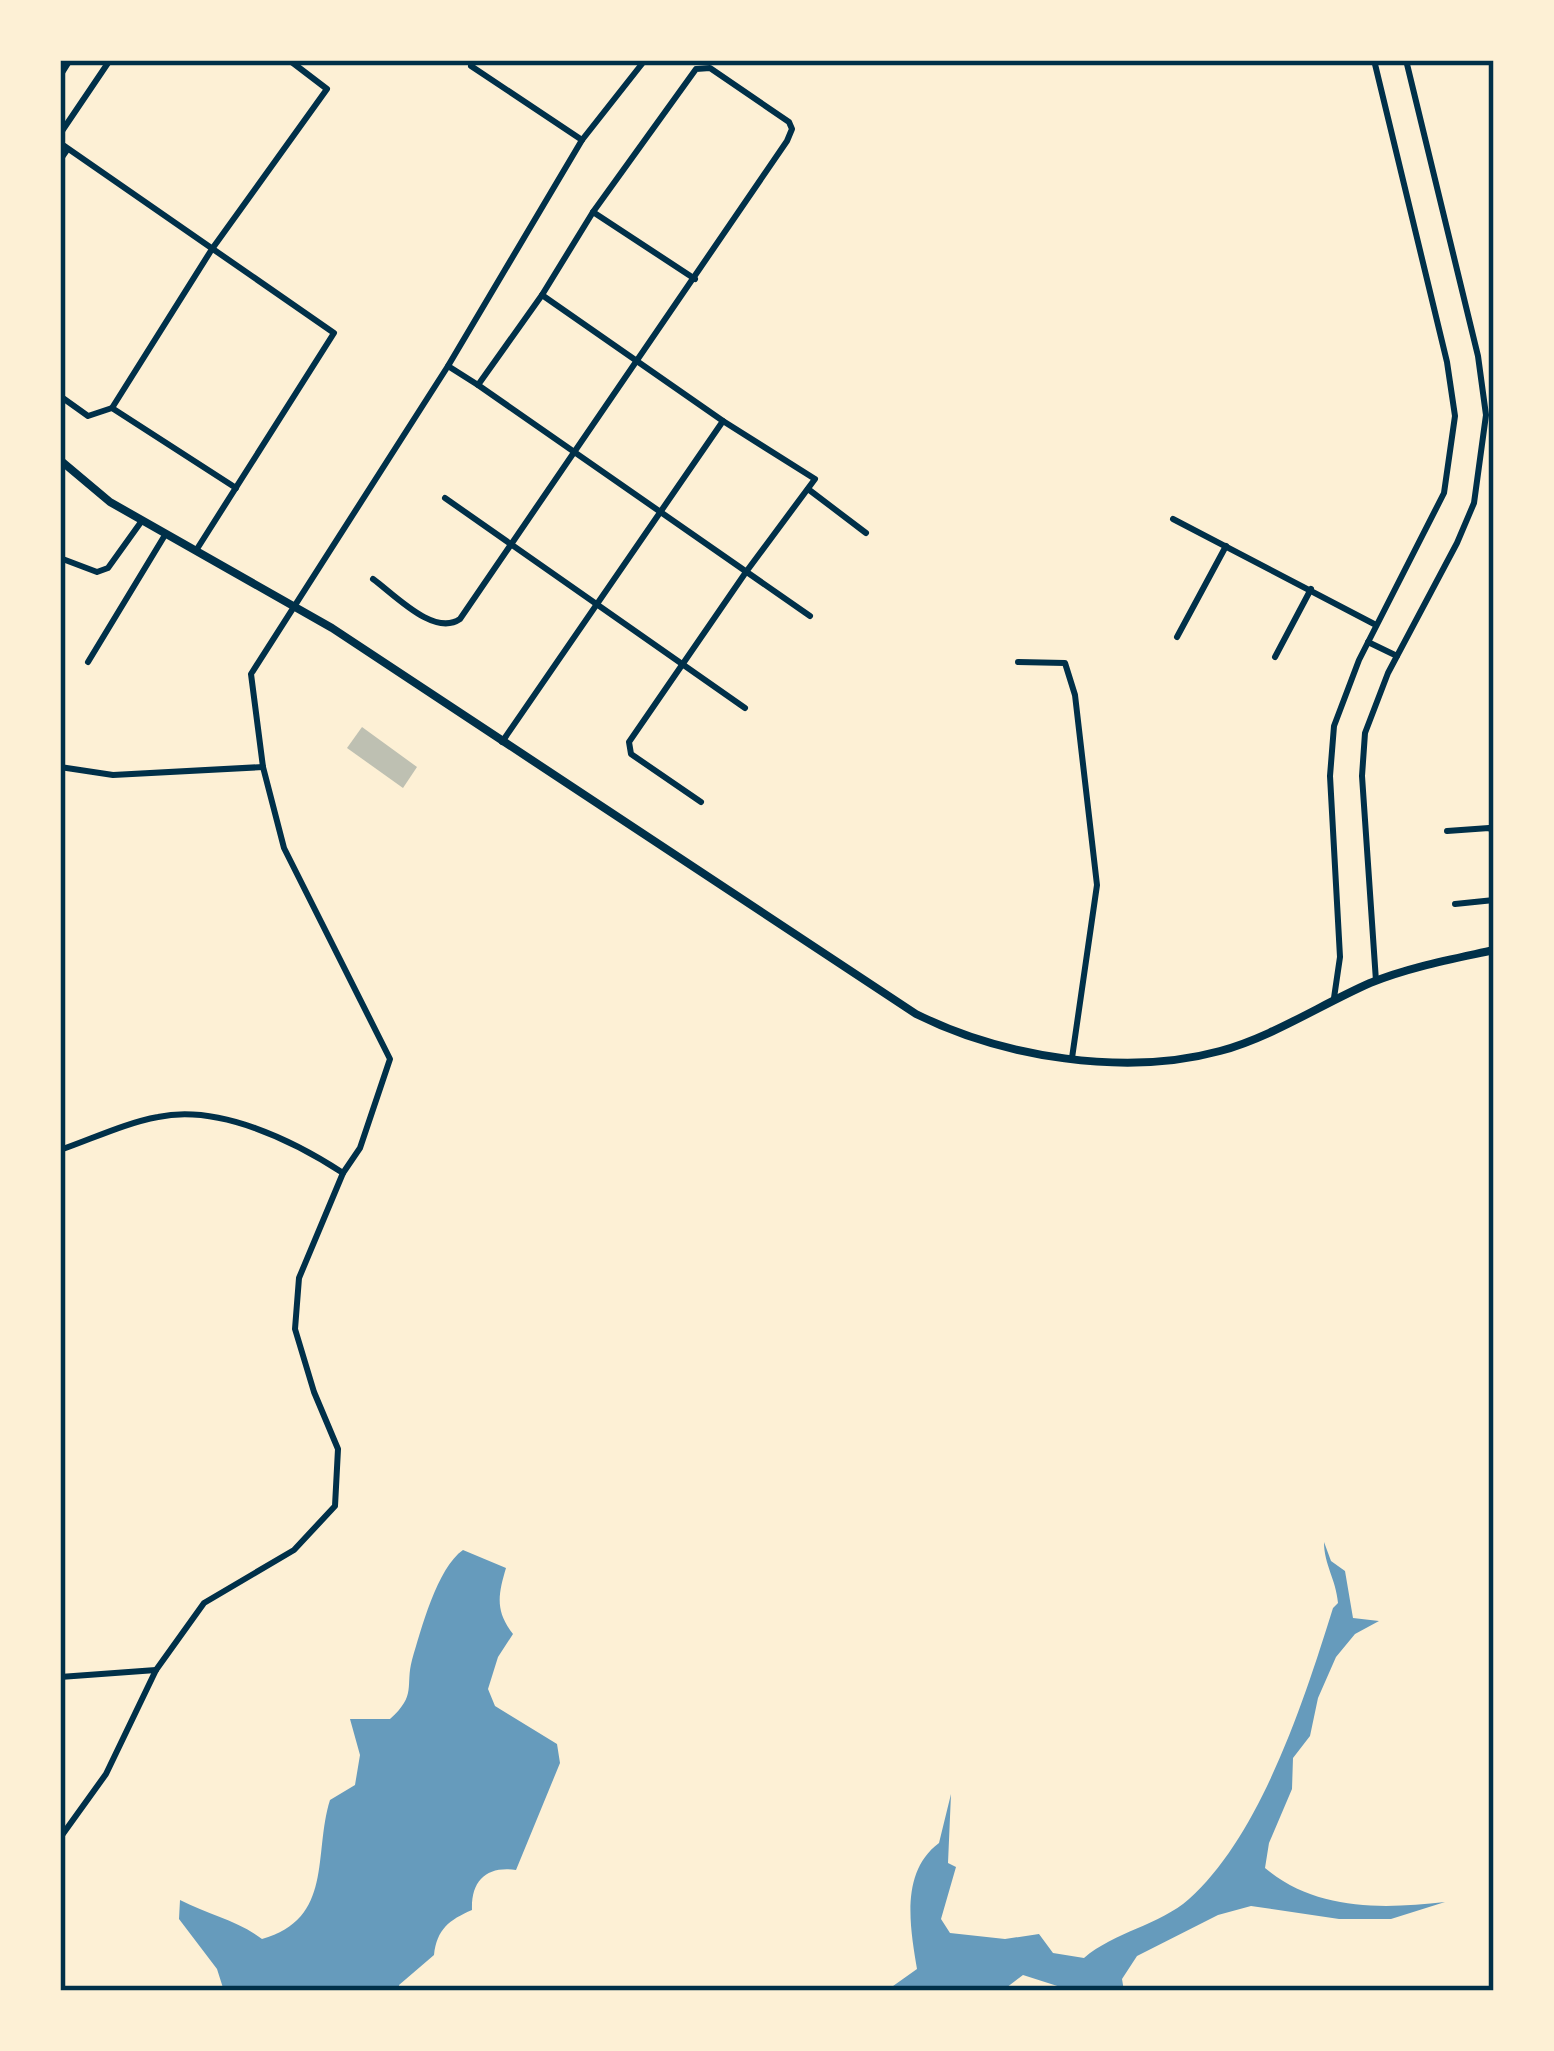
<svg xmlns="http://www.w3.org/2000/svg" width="1554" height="2051" viewBox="0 0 1554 2051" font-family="Ubuntu,sans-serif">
<rect width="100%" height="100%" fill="#fdf0d5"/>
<g fill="#669bbc">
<path d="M1324,1542L1331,1561L1345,1571L1353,1618L1379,1621L1355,1634L1336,1657L1318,1698L1310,1736L1293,1758L1292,1789L1269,1843L1265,1868C1316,1911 1383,1909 1445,1902L1391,1919H1339L1251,1906L1218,1915L1137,1956L1122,1979L1124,1991H1073L1023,1975L1002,1991H886L917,1969C910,1927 900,1872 939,1843L951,1794L948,1863L956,1867L941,1919L950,1933L1005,1939L1039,1934L1053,1953L1084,1958C1114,1932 1160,1925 1189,1899C1261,1835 1305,1698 1333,1608L1338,1603C1336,1579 1324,1565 1324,1542Z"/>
<path d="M463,1550L506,1568C498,1595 495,1611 513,1634L498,1657L488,1689L495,1706L557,1744L560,1763L516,1870C487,1866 471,1880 472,1910C449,1920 437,1929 434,1955L399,1985V1991H224L217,1969L179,1919L180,1900C209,1915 237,1920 262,1939C334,1919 313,1854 330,1800L355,1785L360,1755L350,1719H390C417,1695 405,1686 412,1660C421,1630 437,1568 463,1550Z"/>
</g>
<path fill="#bec0b2" d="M362,727L417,767L403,788L347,748Z"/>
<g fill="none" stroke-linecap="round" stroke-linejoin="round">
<g stroke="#003049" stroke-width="6">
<path d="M475,60L471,66L582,140"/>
<path d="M60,76L70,60"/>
<path d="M60,134L110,60"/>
<path d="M60,143L334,333L197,549"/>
<path d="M60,160L67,150"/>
<path d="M593,212L695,279"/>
<path d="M448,366L478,385"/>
<path d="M60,396L88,416L112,408L236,488"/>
<path d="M112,408L212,249L327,89L289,60"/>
<path d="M808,489L866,533"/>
<path d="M445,498L745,708"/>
<path d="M1173,519L1376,625"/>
<path d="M60,558L97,572L108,568L141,522"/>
<path d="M373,579C395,595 434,637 460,619L787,141L792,129L789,122L710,68L696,69L593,212L542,295"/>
<path d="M1177,637L1226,546"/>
<path d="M1275,657L1311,589"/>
<path d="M88,662L165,535"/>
<path d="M1018,662L1065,663L1075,695L1097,885L1072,1058"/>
<path d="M502,742L723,421"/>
<path d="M60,767L113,775L263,767"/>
<path d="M701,802L631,754L629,742L746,572L815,479L723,421L542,295L478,385C588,462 699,539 810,616"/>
<path d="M1447,831L1489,828L1494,832"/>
<path d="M1455,904L1494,900"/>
<path d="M60,1150C92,1139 125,1123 158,1117C219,1104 294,1141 343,1173"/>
<path d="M60,1677L156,1670"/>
<path d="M60,1838L106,1774L156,1670L204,1603L294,1550L335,1506L338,1449L314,1392L295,1329L299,1278L343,1173L360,1148L390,1059L284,848L263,767L251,674L448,366L582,140L645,60"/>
</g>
<g stroke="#003049" stroke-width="6">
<path d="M1368,642L1397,656"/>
<path d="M1376,981L1362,776L1365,733L1388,673L1457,543L1474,503L1486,415L1478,356L1406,60"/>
<path d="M1334,998L1340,957L1330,776L1334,726L1359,660L1444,493L1455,416L1447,362L1374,60"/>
</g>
<path stroke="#003049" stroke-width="8" d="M60,460L110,502L332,628L916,1014C1002,1057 1125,1077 1220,1051C1272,1037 1320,1005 1370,983C1409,967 1453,959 1494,950"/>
</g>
<rect width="1554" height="2051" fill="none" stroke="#fdf0d5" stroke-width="126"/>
<rect x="63" y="63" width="1428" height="1925" fill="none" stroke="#003049" stroke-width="4.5"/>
</svg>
